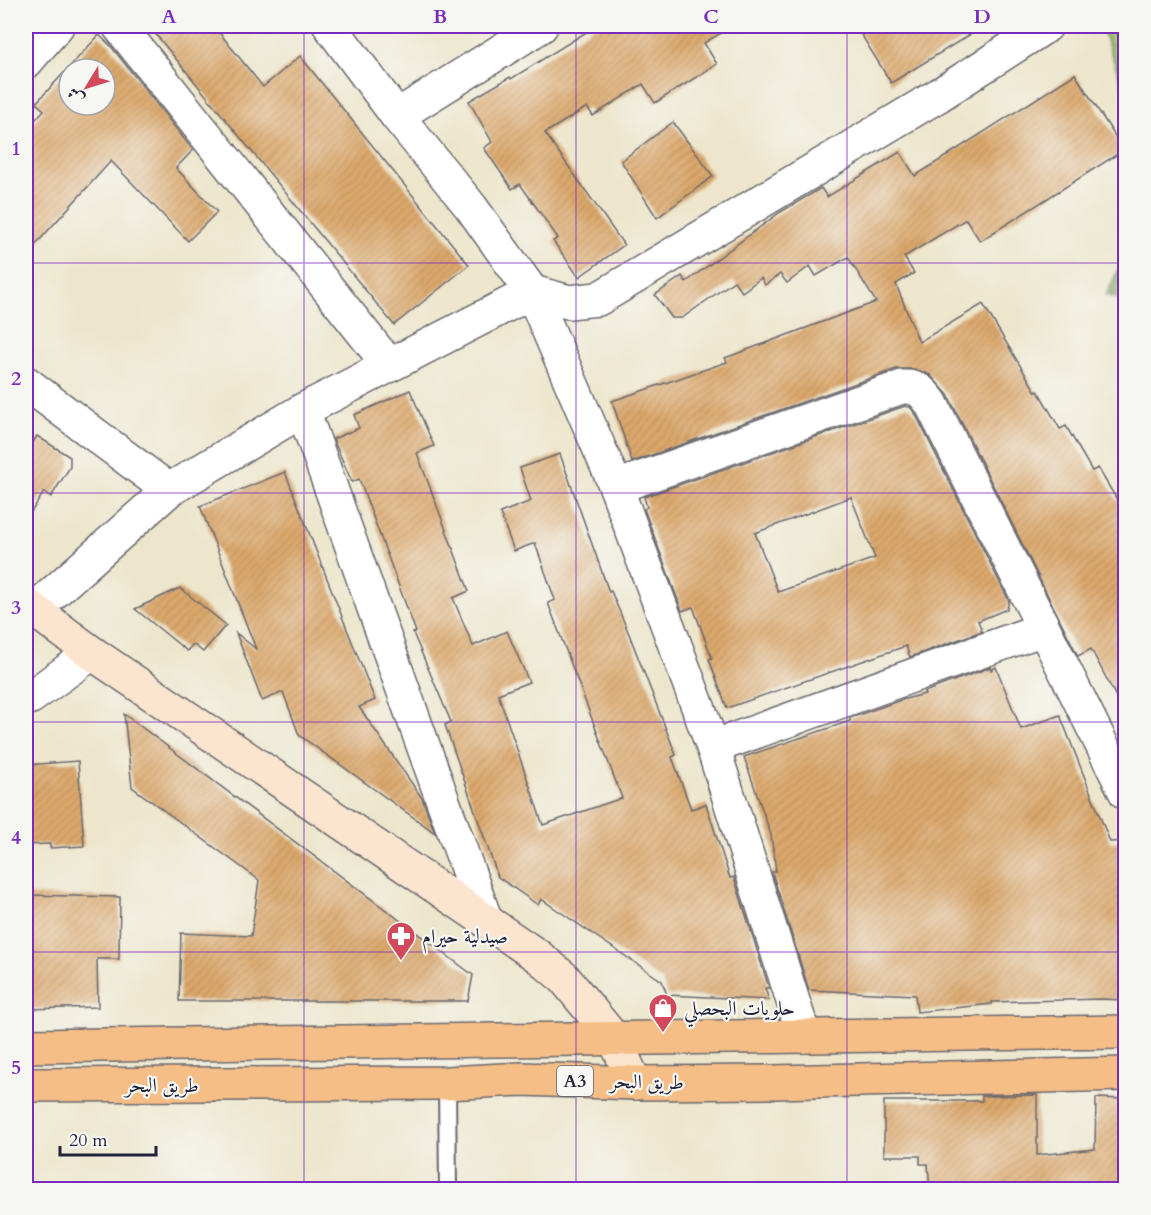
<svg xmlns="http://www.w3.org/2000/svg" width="1151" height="1215" viewBox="0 0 1151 1215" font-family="Cardo,Amiri,serif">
<defs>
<pattern id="grass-dots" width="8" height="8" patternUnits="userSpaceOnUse" patternTransform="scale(1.5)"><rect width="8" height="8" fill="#a0c671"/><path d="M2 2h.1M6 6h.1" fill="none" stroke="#82a05e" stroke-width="1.8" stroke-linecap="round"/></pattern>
<pattern id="forest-firs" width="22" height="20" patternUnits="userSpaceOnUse" patternTransform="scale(1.5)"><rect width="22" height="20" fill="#80ab63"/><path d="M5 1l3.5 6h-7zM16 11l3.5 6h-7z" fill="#688b53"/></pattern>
<pattern id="building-hatch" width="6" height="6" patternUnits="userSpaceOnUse" patternTransform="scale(1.5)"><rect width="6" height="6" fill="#dca86c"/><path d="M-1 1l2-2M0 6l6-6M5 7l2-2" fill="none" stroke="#bc905e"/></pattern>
</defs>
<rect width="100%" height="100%" fill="#f6f6f2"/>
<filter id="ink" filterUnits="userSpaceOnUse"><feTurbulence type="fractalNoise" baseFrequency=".0167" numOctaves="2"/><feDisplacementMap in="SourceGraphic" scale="12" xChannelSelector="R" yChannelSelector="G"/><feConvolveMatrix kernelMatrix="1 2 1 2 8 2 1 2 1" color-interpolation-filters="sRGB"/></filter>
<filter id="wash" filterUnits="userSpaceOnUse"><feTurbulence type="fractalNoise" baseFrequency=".008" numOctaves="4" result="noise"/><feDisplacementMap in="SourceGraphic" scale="24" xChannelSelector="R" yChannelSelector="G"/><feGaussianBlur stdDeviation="1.35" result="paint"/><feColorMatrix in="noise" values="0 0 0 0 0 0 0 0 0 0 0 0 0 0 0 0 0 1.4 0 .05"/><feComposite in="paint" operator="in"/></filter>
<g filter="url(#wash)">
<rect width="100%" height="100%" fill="#ede6cc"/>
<path fill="url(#grass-dots)" stroke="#617456" stroke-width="1.5" d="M1101,26H1125V91Z"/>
<path fill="url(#forest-firs)" stroke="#51664f" stroke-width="1.5" d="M1125,256V301L1106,295Z"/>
<g id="blocks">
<g fill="url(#building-hatch)" fill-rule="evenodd">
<path d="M149,26H214L263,87L300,56L469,265L394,325Z"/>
<path d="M596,26H733L704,43L717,64L655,103L643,84L593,116L587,107L545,133L624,245L579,277L553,241L558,238L520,184L512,189L484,148L492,142L469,101L510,77L511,79Z"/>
<path d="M856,26H984L891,83Z"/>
<path d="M99,35L110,45L193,150L176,168L217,212L188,241L111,161L26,255V130L44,110L36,103ZM69,69H105V105H69Z"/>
<path d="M1075,74L1124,150L980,241L966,219L904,257L914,273L896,284L919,342L983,304L1036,392L1038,391L1060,429L1066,426L1092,471L1098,468L1125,513V714L1091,649L1078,656L948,395L930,375L914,369H896L632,462L612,401L727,362L725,358L876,302L848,257L816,276L810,266L787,283L780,274L765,285L761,278L742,292L734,281L682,318H672L655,295L682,276L686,282L779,213L821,188L827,197L900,152L915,176Z"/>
<path d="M673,122L713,176L657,218L621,161Z"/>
<path d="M410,390L434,446L417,453L469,591L453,598L473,646L507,631L529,682L498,694L543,825L622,798L548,603L555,600L535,543L514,551L500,513L531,501L520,468L560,454L609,592L611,591L629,634L676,755L672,757L691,809L706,804L730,878L734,877L769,988H765L769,1000L667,995L662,981L541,899L538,905L498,877L445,725L451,722L413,633L416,632L359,479L352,482L333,439L359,428L354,415Z"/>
<path d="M905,406L910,407L915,413L1009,601L1007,609L978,621L982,631L910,657L906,646L727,708L709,659L712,658L693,607L682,611L644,509L647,507L644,497ZM851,497L875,558L778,592L755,533Z"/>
<path d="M37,436L70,457V467L51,497L44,492L26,520V453Z"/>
<path d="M285,472L375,700L359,707L422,798L435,833L299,735L283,692L262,701L236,633L256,649L200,506Z"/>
<path d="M180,588L226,625L203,652L193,644L187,651L135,609Z"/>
<path d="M991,667V670L996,667L1021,729L1060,715L1110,842L1125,841V1000L1101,999L992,1002V1004L917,1012L915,995L809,990L772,872L776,871L771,835L744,757L850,721V718L901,700L925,694L924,692Z"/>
<path d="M124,714L473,975L468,1001H179L181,933L251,936L259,880L132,787Z"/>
<path d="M78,761L84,846L50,848V844L26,845V765Z"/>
<path d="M26,895L120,897L119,959H97L98,1007L30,1009L29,966H26Z"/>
<path d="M1037,1095V1155L1095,1149L1096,1098L1125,1099V1189L930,1190L928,1164H920V1156H884V1101H982V1096Z"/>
</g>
</g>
</g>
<g filter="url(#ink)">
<use href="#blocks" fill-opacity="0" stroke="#69676e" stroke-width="1.5"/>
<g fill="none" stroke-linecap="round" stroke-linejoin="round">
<g stroke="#69676e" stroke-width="20">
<path id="service" d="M447,1083L448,1190"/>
</g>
<g stroke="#69676e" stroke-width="36">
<g id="minor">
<path d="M119,26L389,365"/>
<path d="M330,26L397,116L471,207L532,292L616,487L713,747L804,1036"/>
<path d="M26,62L57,26"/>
<path d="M397,116L541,26"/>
<path d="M26,383L169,490"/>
<path d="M303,410L486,921"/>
<path d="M616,487L902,387C917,386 922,391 931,403L1126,793"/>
<path d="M34,610L169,490L303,410L532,292L569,302L598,299L939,95L1046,26"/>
<path d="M26,699L31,697L92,653"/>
<path d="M713,747L1043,629"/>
</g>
</g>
<g stroke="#69676e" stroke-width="36">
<path id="secondary" d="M26,604L92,653L539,957L564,978L615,1040L635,1083"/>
</g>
<g stroke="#69676e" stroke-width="36">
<g id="trunk">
<path d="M26,1046L1126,1032"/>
<path d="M26,1085L447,1083L522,1079L635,1083L772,1082L1126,1074"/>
</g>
</g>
<use href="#service" stroke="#fff" stroke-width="16"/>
<use href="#minor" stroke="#fff" stroke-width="33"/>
<use href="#secondary" stroke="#fbe5cf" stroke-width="33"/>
<use href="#trunk" stroke="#f6be87" stroke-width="33"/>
</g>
</g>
<path fill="none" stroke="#7b2cbf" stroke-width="1.5" stroke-opacity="0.55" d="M304,26V1190M576,26V1190M847,26V1190M26,263H1126M26,493H1126M26,722H1126M26,952H1126"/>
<defs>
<g id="pharmacy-pin" transform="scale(1.5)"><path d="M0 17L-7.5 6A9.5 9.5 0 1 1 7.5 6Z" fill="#d1495b" stroke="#f6f6f2"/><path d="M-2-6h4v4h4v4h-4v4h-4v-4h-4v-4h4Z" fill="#fff"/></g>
<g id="shop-pin" transform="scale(1.5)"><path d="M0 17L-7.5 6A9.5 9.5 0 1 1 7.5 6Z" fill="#d1495b" stroke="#f6f6f2"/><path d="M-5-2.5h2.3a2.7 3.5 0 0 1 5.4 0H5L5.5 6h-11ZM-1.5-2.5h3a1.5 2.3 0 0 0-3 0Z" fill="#fff"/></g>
</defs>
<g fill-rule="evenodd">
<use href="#pharmacy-pin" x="401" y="936"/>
<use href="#shop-pin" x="663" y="1008"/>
</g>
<g text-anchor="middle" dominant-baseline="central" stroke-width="4.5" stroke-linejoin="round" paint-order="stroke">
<rect fill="#f6f6f2" stroke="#626272" stroke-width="1.5" x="557" y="1066" width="36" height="30" rx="4.5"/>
<g font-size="18" font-weight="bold" fill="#22223b">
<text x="575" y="1081">A3</text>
</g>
<g font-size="20" fill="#22223b" stroke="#f6f6f2" text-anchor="start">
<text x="422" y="936">صيدلية حيرام</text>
<text x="684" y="1008">حلويات البحصلي</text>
</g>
<g font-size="20" fill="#22223b" stroke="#f6f6f2">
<text transform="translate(647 1082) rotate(1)">طريق البحر</text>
<text x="162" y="1085">طريق البحر</text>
</g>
</g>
<rect width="1151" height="1215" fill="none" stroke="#f6f6f2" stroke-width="66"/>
<g transform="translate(87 87) rotate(232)"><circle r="28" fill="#f6f6f2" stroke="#a1a1a9" stroke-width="1.5"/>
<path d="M0-4.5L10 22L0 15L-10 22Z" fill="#d1495b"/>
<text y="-9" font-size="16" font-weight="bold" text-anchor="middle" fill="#22223b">ش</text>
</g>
<path d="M60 1146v9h96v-9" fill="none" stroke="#22223b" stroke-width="3"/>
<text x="69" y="1146" font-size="18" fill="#22223b" stroke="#f6f6f2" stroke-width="4.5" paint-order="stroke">20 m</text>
<rect x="33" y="33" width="1085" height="1149" fill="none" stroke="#7b2cbf" stroke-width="2"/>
<g font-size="20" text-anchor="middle" font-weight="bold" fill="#7b2cbf">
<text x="169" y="23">A</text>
<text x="440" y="23">B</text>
<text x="711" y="23">C</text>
<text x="982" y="23">D</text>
<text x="16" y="155">1</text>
<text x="16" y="385">2</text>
<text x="16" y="614">3</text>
<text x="16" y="844">4</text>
<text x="16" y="1074">5</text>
</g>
</svg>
